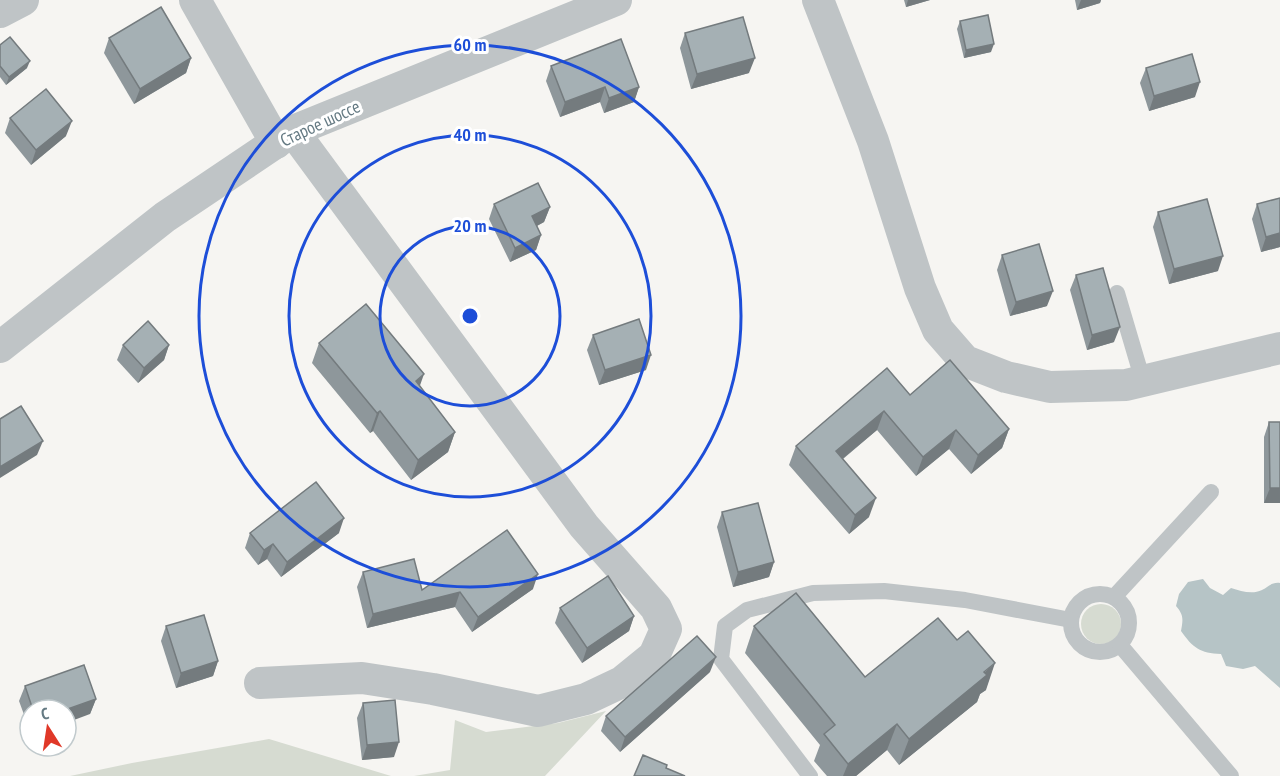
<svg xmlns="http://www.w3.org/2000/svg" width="1280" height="776" viewBox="0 0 1280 776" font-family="'PT Sans Narrow',sans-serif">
<rect width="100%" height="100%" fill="#f6f5f2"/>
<g fill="#d6dbd1">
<circle cx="1101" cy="624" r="20"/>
<path d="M606,711L545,776H414L450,770L455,720L486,732L558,723Z"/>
<path d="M269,739L391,776H70L132,763Z"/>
</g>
<path fill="#b6c4c6" d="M1203,579L1210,588L1223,595L1231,588C1241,591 1252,595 1262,590C1269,587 1271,582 1280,583V688L1255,666L1243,669L1226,666L1221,654C1200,653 1193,648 1181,631C1183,620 1184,615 1176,606L1179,594L1188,582Z"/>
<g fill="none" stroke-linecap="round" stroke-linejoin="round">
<g stroke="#bfc4c6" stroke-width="16">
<path d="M1117,293L1143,381"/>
<circle cx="1100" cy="623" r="29"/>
<path d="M1114,597L1211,492"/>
<path d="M1120,645L1231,776"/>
<path d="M810,776L721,659L725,626L747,610L813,593L884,591L965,600L1071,620"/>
</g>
<g stroke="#bfc4c6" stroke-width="32">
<path d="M195,0L276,143"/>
<path d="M818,0L873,141L920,288L938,330L965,361L1006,377L1050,387L1126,385L1280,348"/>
<path d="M0,12L23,0"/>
<path d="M0,347L165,217L293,131L616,0"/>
<path d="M260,683L362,678L433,689L538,711L586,699L622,682L654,656L666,629L656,608L584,526L293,131"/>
</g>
</g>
<g fill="#8e979b">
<path d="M904,0H930L906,7Z"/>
<path d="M1075,0H1101L1100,3L1077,10Z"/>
<path d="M960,21L991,52L964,58L957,29Z"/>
<path d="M685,33L749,73L691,89L680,48Z"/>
<path d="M109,38L191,58L186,73L134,104L104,53Z"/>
<path d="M0,45L27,68L6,85L0,77Z"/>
<path d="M551,66L639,87L634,102L604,113L600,102L560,117L546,81Z"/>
<path d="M1146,68L1195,97L1149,111L1140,83Z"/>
<path d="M10,118L66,136L31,165L5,133Z"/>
<path d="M494,204L550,207L544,222L537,226L541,235L536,250L510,262L489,219Z"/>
<path d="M1257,204L1280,247L1261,252L1252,219Z"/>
<path d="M1158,212L1218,271L1169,284L1153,227Z"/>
<path d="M1002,255L1047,306L1010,316L997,270Z"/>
<path d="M1076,275L1114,342L1087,350L1070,290Z"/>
<path d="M593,335L646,370L599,385L587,350Z"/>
<path d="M319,343L420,387L455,432L448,452L411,480L373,431L370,433L312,363Z"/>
<path d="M123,345H169L164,360L138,383L117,360Z"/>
<path d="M910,395L1009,429L1002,448L971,474L949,449L916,476L877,430L843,459L869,517L849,534L789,465L796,446Z"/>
<path d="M1269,422L1280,503H1264V437Z"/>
<path d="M722,512L774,562L769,577L733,587L717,527Z"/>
<path d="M250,533H339L281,577L267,559L258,565L245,548Z"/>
<path d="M363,572L422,590L533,589L472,632L455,607L367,628L357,587Z"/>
<path d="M560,608L634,616L629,631L582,663L555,623Z"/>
<path d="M166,626L218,661L213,676L176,688L161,641Z"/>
<path d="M754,626L865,677L986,690L980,694L977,702L899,765L887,750L856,776H827L814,761L820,745L745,653Z"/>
<path d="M710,672L620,752L601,731L606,716Z"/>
<path d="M25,686L96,699L90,714L66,710H30V731L19,701Z"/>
<path d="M363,703L394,757L362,760L357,718Z"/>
</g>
<g fill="#747b7e">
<path d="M908,0H930L906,7Z"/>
<path d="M1081,0H1101L1100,3L1077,10Z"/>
<path d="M994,44L991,52L964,58L966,50Z"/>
<path d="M191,58L186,73L134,104L140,89Z"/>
<path d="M755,58L749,73L691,89L697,74Z"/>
<path d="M30,61L27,68L6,85L9,77Z"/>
<path d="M1200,82L1195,97L1149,111L1154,96Z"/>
<path d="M605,87L600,102L560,117L565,102Z"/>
<path d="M639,87L634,102L604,113L609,98Z"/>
<path d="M72,121L66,136L31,165L36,150Z"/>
<path d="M550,207L544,222L527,231L532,216Z"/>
<path d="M1280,233V247L1261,252L1266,237Z"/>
<path d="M541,235L536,250L510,262L515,248Z"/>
<path d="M1223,256L1218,271L1169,284L1174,269Z"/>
<path d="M1053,291L1047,306L1010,316L1016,302Z"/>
<path d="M1120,327L1114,342L1087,350L1092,335Z"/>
<path d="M169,345L164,360L138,383L144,368Z"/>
<path d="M651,355L646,370L599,385L605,370Z"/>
<path d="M424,374L417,394L416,381Z"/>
<path d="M380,411L373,431L370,433L377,413Z"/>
<path d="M884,411L877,430L829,470L836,451Z"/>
<path d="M1009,429L1002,448L971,474L978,455Z"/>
<path d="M956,430L949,449L916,476L923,457Z"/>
<path d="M455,432L448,452L411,480L418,460Z"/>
<path d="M43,441L37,455L0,478V467Z"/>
<path d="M1270,488H1280V503H1264Z"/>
<path d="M876,498L869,517L849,534L855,515Z"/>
<path d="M344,518L339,533L281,577L287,562Z"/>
<path d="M273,544L267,559L258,565L264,550Z"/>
<path d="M774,562L769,577L733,587L738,572Z"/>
<path d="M538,574L533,589L472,632L478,617Z"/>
<path d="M460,592L455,607L367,628L373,614Z"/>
<path d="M634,616L629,631L582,663L587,648Z"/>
<path d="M716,657L710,672L620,752L625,737Z"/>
<path d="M218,661L213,676L176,688L181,673Z"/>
<path d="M995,663L986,690L980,694L977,702L899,765L909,739Z"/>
<path d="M96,699L90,714L66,723V710Z"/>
<path d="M897,724L887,750L856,776H843L848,764Z"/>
<path d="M399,742L394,757L362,760L367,745Z"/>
</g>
<g fill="#a5b0b4" stroke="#747b7e" stroke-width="1.5">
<path d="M161,7L191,58L140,89L109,38Z"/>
<path d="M988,15L994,44L966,50L960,21Z"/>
<path d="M743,17L755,58L697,74L685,33Z"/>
<path d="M10,37L30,61L9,77L0,66V45Z"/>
<path d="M621,39L639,87L609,98L605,87L565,102L551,66Z"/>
<path d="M1192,54L1200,82L1154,96L1146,68Z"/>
<path d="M46,89L72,121L36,150L10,118Z"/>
<path d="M538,183L550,207L532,216L541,235L515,248L494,204Z"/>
<path d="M1280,198V233L1266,237L1257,204Z"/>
<path d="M1207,199L1223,256L1174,269L1158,212Z"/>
<path d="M1039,244L1053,291L1016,302L1002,255Z"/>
<path d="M1103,268L1120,327L1092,335L1076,275Z"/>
<path d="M366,304L424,374L416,381L455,432L418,460L380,411L377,413L319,343Z"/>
<path d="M639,319L651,355L605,370L593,335Z"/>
<path d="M148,321L169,345L144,368L123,345Z"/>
<path d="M950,360L1009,429L978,455L956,430L923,457L884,411L836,451L876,498L855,515L796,446L887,368L910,395Z"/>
<path d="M21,406L43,441L0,467V419Z"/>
<path d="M1269,422H1280V488H1270Z"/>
<path d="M316,482L344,518L287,562L273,544L264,550L250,533Z"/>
<path d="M758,503L774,562L738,572L722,512Z"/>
<path d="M507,530L538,574L478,617L460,592L373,614L363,572L414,559L422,590Z"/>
<path d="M608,576L634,616L587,648L560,608Z"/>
<path d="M796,593L865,677L938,618L957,640L968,631L995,663L984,672L987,675L909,739L897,724L848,764L824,734L835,725L754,626Z"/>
<path d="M204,615L218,661L181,673L166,626Z"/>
<path d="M697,636L716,657L625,737L606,716Z"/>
<path d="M84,665L96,699L65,710H33L25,686Z"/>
<path d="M395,700L399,742L367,745L363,703Z"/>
<path d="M643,755L667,765L666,768L685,776H634Z"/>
</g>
<g fill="none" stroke="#1d4ed8" stroke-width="3">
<circle cx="470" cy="316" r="90"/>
<circle cx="470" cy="316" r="181"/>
<circle cx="470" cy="316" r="271"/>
</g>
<g text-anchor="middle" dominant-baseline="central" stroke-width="6" stroke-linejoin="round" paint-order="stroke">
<g font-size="18" fill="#657a83" stroke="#fff">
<text transform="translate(320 123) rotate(-25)">Старое шоссе</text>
</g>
</g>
<circle cx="470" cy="316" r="9" fill="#1d4ed8" stroke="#fff" stroke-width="3"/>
<g font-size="18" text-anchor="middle" font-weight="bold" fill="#1d4ed8" stroke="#fff" stroke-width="6" stroke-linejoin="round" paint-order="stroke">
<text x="470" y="51">60 m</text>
<text x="470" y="141">40 m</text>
<text x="470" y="232">20 m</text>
</g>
<g transform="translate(48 728) rotate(348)"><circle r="28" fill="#ffffff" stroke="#c1cacd" stroke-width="1.5"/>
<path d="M0-4.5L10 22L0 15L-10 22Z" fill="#e03828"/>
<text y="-9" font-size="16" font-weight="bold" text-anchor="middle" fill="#657a83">С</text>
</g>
</svg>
